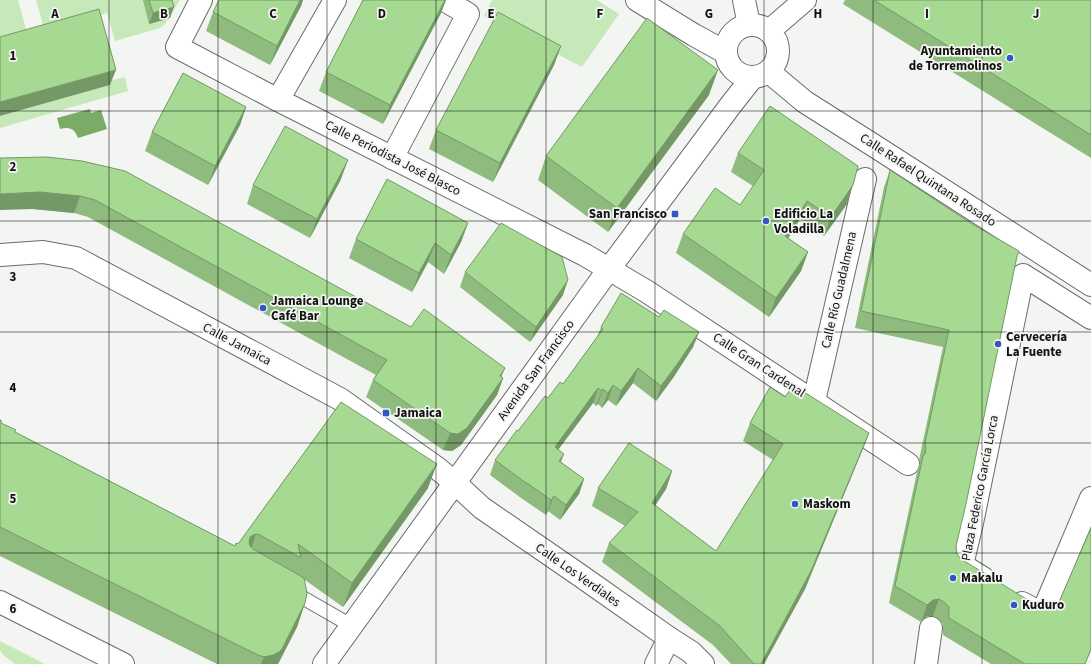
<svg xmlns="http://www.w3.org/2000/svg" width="1091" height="664" viewBox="0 0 1091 664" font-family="'Source Sans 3',sans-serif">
<rect width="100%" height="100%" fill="#f3f5f2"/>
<g fill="#c7e9ba">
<path d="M0,0H18L28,36L0,44Z"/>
<path d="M36,0H180L164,25L160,28L115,41L107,13L45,32Z"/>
<path d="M492,0H597L619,14L582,67L484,16Z"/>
<path d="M125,77L128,91L0,128V116L110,85L109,81Z"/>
<path d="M0,641L45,664H15L2,654L0,650Z"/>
</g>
<path fill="#7bac67" d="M90,109L91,113L101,110L107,129L78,138C75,129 70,126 60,129L57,118Z"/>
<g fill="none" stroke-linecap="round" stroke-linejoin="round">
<g stroke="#6a6c69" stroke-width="15">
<path id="lane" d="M291,591L352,626"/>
</g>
<g stroke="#6a6c69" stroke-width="24">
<g id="street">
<path d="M201,0L177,47L278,100L585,255L646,291L908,464"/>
<path d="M637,0L694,35L725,52"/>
<path d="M744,0L749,25"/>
<circle cx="752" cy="51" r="26"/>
<path d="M769,31L805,0"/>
<path d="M769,72L805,102L873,145L1091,285"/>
<path d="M278,100L335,0"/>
<path d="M392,158L468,14L444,0"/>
<path d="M0,255L43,252L76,258L340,399L437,468L455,483L482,508L578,574L669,638L691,652L703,664"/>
<path d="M814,401L865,179"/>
<path d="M983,578L962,565L972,523L1023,275L1091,318"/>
<path d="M0,602L123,664"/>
<path d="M1022,603L1042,614L1091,498"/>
<path d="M324,664L609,269L730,106L752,78"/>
<path d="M656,664L669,638"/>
<path d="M926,664L931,628"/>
</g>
</g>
<use href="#lane" stroke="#fff" stroke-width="13"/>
<use href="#street" stroke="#fff" stroke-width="22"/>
</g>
<g fill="#8fbb7e">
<path d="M143,0H172L170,18L149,24Z"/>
<path d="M300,0H303L301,6L270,65L206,31L213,12Z"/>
<path d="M363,0H446L441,13L383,124L319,91L326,72Z"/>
<path d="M845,0H1091V158L843,4Z"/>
<path d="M561,46L554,65L493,182L429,149L436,130Z"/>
<path d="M709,95L608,232L538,180L546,156Z"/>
<path d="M246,107L240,125L208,185L145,151L152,132Z"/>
<path d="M738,153L847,204L824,236L800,219L788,238L808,252L801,271L769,317L676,253L683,234L740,205L753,186L731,172Z"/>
<path d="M0,158L501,377L503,378L497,395L461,445L452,451L443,450L366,397L373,380L376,375L88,217L74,213L33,209Z"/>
<path d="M890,170L1016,260L956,546L957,554L961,559L1091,650L1085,664H991L943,635V624L938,618L933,616H927L921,622L889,603L917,472L920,463L919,460L943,347L855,328L884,187Z"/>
<path d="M341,179L310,238L247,204L253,185Z"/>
<path d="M468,223L461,242L444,274L428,262L412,292L349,258L356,239Z"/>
<path d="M465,272L563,295L530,342L460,287Z"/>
<path d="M659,317L699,332L693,347L673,378L656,401L633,383L616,406L608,400L602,408L598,404L596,406L593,403L558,450L561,462L584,479L579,494L560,520L548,511L546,515L521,498L490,475L495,460L518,431L548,398L563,384L597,337L601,327Z"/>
<path d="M785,397L869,433L862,451L805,589L764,664H731L713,645L602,562L609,543L625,526L592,506L598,488L672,471L666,489L655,505L716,551L773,460L743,441L750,423Z"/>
<path d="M341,402L428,488L343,607L305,580V603L297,627L278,664H217L0,556V420L1,423L15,432L235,546L238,544Z"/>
</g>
<g fill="#749966">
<path d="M300,0H303L301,6L270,65L277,46Z"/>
<path d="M445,0H446L441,13L383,124L390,105Z"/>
<path d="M174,7L170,18L149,24L153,13Z"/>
<path d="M561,46L554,65L493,182L500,163Z"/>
<path d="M116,70L110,85L0,116V102Z"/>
<path d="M718,70L709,95L608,232L617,208Z"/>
<path d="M246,107L240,125L208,185L215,166Z"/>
<path d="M348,160L341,179L310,238L317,219Z"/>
<path d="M853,185L847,204L824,236L831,217Z"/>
<path d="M40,192L80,196L74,213L33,209L0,210V194Z"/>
<path d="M807,201L800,219L778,255L785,236Z"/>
<path d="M468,223L461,242L444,274L451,255Z"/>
<path d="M435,243L428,262L412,292L419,273Z"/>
<path d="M808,252L801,271L769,317L776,298Z"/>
<path d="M568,280L563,295L530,342L536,327Z"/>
<path d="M699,332L693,347L673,378L656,401L661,386Z"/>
<path d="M505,368L498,385L503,378L497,395L461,445L452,451L443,450L450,433L500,376Z"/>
<path d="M638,368L633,383L616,406L621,391Z"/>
<path d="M613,385L608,400L602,408L608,393Z"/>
<path d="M598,388L593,403L549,462L555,447Z"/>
<path d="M603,389L598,404L596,406L602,391Z"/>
<path d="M869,433L862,451L805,589L764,664H761Z"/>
<path d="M564,454L558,469L559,461Z"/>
<path d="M437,464L428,488L343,607L352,583Z"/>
<path d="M672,471L666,489L645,521L652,503Z"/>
<path d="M584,479L579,494L560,520L566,505Z"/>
<path d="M554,496L548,511L546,515L551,500Z"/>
<path d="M256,534L248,558L241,562L250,537L253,535Z"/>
<path d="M939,599L933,616H927L921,622L927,605L933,600Z"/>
<path d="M305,603L297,627L278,664H261L264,657Z"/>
</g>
<g fill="#a6da92" stroke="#749966">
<path d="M149,0H172L174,7L153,13Z"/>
<path d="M219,0H300L277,46L213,12Z"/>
<path d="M363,0H445L390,105L326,72Z"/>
<path d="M874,0H1091V135Z"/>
<path d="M99,9L116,70L0,102V37Z"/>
<path d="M498,12L561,46L500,163L436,130Z"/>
<path d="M647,18L718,70L617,208L546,156Z"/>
<path d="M183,73L246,107L215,166L152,132Z"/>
<path d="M770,106L858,166L853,185L831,217L807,201L785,236L808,252L776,298L683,234L715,188L740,205L764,170L738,153Z"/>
<path d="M285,126L348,160L317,219L253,185Z"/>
<path d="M47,157L82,161L125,171L411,327L424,309L505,368L500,376L503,378L467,428L458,434L450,433L373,380L387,360L95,200L80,196L40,192L0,194V158Z"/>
<path d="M890,170L972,224L1019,251L1017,256L966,504L956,546L957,554L961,559L1041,608L1049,610L1055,608L1059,602L1091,528V649L1085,664H1025L949,618V607L944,602L939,599L933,600L927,605L895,586L923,456L925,454L926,449L925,443L949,330L861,311Z"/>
<path d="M387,179L468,223L451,255L435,243L419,273L356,239Z"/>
<path d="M501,223L562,257L568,280L536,327L465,272Z"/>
<path d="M621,293L659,317L664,310L699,332L678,363L661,386L638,368L621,391L613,385L608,393L603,389L602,391L598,388L555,447L564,454L559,461L584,479L566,505L554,496L551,500L527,483H526L495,460L517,430L518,431L545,396L548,398L560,382L563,384L603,329L601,327Z"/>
<path d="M793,385L869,433L811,571L761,664H754L720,626L609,543L638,512L598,488L629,443L672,471L652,503L716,551L783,444L750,423L770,387L785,397Z"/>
<path d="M341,402L437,464L352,583L298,544L301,558L260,535L256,534L253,535L250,537L249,542L250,546L253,549L304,578L307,593L305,603L282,649L279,652L273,655L264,657L258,655L0,527V420H1V423L16,430L15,432L235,546L236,543L238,544Z"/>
</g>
<path fill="none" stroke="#111110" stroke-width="1" stroke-opacity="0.55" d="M109,0V664M218,0V664M327,0V664M436,0V664M546,0V664M655,0V664M764,0V664M873,0V664M982,0V664M0,111H1091M0,221H1091M0,332H1091M0,443H1091M0,553H1091"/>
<g fill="#3156c6" stroke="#f3f5f2" stroke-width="1.5">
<circle cx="1010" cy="58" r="4"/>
<rect x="671" y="210" width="8" height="8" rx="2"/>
<circle cx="766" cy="221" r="4"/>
<circle cx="263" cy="308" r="4"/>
<circle cx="998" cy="344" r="4"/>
<rect x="382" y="409" width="8" height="8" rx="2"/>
<circle cx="795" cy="504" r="4"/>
<circle cx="953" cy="578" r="4"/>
<circle cx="1014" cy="605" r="4"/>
</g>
<g text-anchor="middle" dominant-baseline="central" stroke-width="3.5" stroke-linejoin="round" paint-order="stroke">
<g font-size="13" font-weight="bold" fill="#111110" stroke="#f3f5f2" text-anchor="start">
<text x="1002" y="51" text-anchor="end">Ayuntamiento<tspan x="1002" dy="15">de Torremolinos</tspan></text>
<text x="667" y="214" text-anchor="end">San Francisco</text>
<text x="774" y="214">Edificio La<tspan x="774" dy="15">Voladilla</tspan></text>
<text x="271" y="301">Jamaica Lounge<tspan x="271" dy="15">Café Bar</tspan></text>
<text x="1006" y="337">Cervecería<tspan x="1006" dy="15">La Fuente</tspan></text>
<text x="394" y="413">Jamaica</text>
<text x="803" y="504">Maskom</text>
<text x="961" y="578">Makalu</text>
<text x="1022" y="605">Kuduro</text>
</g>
<g font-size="13" fill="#111110" stroke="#f3f5f2">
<text transform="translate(393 158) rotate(27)">Calle Periodista José Blasco</text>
<text transform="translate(928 180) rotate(33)">Calle Rafael Quintana Rosado</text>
<text transform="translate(839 290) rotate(-77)">Calle Río Guadalmena</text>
<text transform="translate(237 344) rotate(28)">Calle Jamaica</text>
<text transform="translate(759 365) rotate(33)">Calle Gran Cardenal</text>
<text transform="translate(536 370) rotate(-54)">Avenida San Francisco</text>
<text transform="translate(980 488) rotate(-79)">Plaza Federico García Lorca</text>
<text transform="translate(578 575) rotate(35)">Calle Los Verdiales</text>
</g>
</g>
<g font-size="13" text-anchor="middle" font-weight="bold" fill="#111110" stroke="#f3f5f2" stroke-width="3.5" stroke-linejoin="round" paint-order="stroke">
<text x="55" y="18">A</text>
<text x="164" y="18">B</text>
<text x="273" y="18">C</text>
<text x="382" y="18">D</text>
<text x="491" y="18">E</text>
<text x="600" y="18">F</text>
<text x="709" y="18">G</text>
<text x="818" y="18">H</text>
<text x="927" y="18">I</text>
<text x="1036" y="18">J</text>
<text x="13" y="60">1</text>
<text x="13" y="171">2</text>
<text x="13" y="281">3</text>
<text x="13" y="392">4</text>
<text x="13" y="503">5</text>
<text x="13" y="613">6</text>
</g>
</svg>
